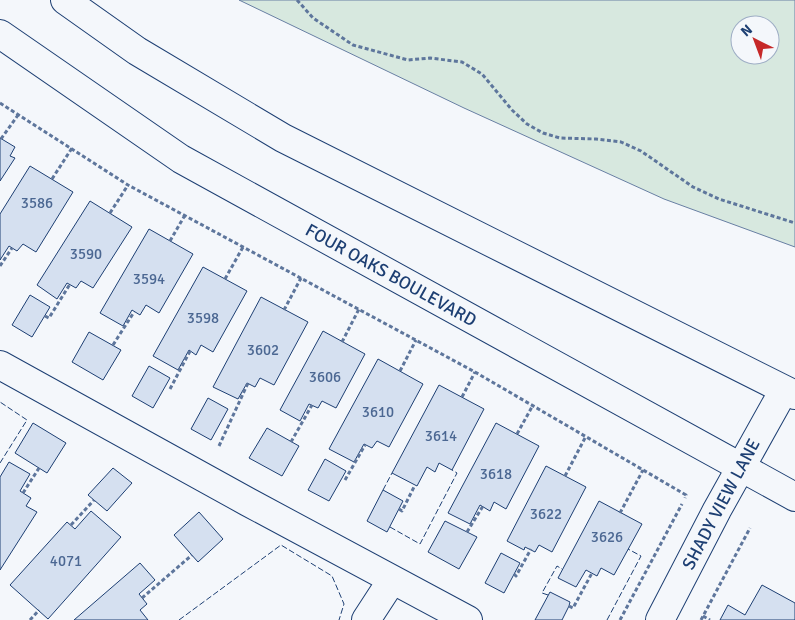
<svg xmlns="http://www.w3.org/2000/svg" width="795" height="620" viewBox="0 0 795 620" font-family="Signika,sans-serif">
<rect width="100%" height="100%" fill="#f4f7fb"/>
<path fill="#d7e8df" stroke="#687fa3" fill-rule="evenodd" d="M239,0H795V247L664,199L464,108ZM740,25H770V55H740Z"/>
<g fill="#d5e0f0" stroke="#1d3f73">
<path d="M0,138L15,147L10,156L15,158L0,181Z"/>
<path d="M30,166L73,192L36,252L23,244L17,251L9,246L0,260V214Z"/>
<path d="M90,201L132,227L93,288L81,281L76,288L67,283L57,299L37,285Z"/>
<path d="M149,229L193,254L159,313L146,305L140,315L132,310L123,326L100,313Z"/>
<path d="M203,267L247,291L213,352L201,345L196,355L189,350L178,370L153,356Z"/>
<path d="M30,295L50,307L32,337L12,325Z"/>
<path d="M261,297L308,322L274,385L260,378L255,387L247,383L238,399L213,387Z"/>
<path d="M323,331L365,354L336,408L322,401L318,408L309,404L300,421L280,410Z"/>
<path d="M89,332L121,350L103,380L72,362Z"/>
<path d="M378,359L423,384L389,447L377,441L372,448L364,444L354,462L329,449Z"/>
<path d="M149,366L170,378L153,408L132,396Z"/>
<path d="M439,385L484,409L452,470L439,463L435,472L427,467L417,486L392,473Z"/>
<path d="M208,398L228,409L211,440L191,429Z"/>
<path d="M33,423L66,443L47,473L15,453Z"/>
<path d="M496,423L539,446L506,509L494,502L490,511L480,505L470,524L448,513Z"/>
<path d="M267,428L299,446L282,476L249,458Z"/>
<path d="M325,459L346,471L329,501L308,490Z"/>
<path d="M9,462L30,474L20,491L31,498L26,506L37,512L0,570V477Z"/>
<path d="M546,466L586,487L552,552L539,545L535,552L525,547L524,550L507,541Z"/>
<path d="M113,468L132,483L107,511L88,495Z"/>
<path d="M383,490L403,501L387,532L367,521Z"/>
<path d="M599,501L642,524L614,575L601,568L597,576L586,570L576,587L558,578Z"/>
<path d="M91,511L121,537L48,619L10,585L67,522L75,529Z"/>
<path d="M199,512L223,539L198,562L174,535Z"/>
<path d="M445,521L477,537L459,569L428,552Z"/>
<path d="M501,553L520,563L504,593L485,583Z"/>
<path d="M140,563L155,580L139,594L147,604L140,610L148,620H74Z"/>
<path d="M762,585L795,603V620H720L728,605L745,615Z"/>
<path d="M550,592L570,602L569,606L562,620H535Z"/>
</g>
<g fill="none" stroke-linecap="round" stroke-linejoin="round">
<g stroke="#1d3f73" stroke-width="30">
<g id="minor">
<path d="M65,0L137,51L283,138L795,395"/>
<path d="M0,34L181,159L795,497"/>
<path d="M0,365L248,502L468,620"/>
<path d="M366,620L392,580"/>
<path d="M660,620L717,510L784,390"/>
</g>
</g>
<g stroke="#5e769c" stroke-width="3" stroke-dasharray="4 2.5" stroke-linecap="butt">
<path d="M297,0L313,18L353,45L408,60L430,58L462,62L482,74L512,110L527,124L543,133L560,138L596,139L621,142L641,151L693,187L719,199L795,223"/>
<path d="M0,103L128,185L475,372L686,495L685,498"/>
<path d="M1,139L18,115"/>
<path d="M52,179L72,148"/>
<path d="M110,213L128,185"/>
<path d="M170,241L185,215"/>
<path d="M0,266L12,248"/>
<path d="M225,279L243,247"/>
<path d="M284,310L301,278"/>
<path d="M45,316L49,318L70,284"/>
<path d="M342,342L359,309"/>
<path d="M113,345L134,312"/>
<path d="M400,371L416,340"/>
<path d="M170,389L190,351"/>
<path d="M462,397L475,372"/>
<path d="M517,434L533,405"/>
<path d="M291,442L312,405"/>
<path d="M219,446L248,383"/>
<path d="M565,476L586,436"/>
<path d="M345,480L365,445"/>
<path d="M23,493L39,468"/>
<path d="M399,509L402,511L415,485"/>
<path d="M620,513L643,470"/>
<path d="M71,525L94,500"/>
<path d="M467,532L483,506"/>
<path d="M514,574L516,576L531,549"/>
<path d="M142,598L192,555"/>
<path d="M569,606L573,608L592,573"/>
<path d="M703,616L710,620"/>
<path d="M30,620L39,610"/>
<path d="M620,620L682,504"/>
<path d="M701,620L750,528"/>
</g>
<use href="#minor" stroke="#f4f7fb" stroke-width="28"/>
<g stroke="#1d3f73" stroke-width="1" stroke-dasharray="6 2.5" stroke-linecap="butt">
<path d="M0,463L27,420L0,402"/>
<path d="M383,490L392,473"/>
<path d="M390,527L420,544L457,473L452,470"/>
<path d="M548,595L542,593L557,566L562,569"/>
<path d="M179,620L281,545L332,576L344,604L339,620"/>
<path d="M607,620L641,556L628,549"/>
</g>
</g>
<g text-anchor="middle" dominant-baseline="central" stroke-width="4" stroke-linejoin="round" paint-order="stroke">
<g font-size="15" fill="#4b6792">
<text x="37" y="203">3586</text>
<text x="86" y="254">3590</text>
<text x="149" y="279">3594</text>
<text x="203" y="318">3598</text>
<text x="263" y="350">3602</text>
<text x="325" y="377">3606</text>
<text x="378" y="412">3610</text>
<text x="441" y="436">3614</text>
<text x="496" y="474">3618</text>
<text x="546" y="514">3622</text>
<text x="607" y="537">3626</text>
<text x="66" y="561">4071</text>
</g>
<g font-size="18" fill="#1d3f73" stroke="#f4f7fb">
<text transform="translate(391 275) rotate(29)">FOUR OAKS BOULEVARD</text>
<text transform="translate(721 504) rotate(-62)">SHADY VIEW LANE</text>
</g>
</g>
<g transform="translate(755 40) rotate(318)"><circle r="24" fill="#f4f7fb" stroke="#9eadc5"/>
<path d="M0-4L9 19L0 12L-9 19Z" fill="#c62828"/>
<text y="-8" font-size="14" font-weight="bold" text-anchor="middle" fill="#1d3f73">N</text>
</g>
</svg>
